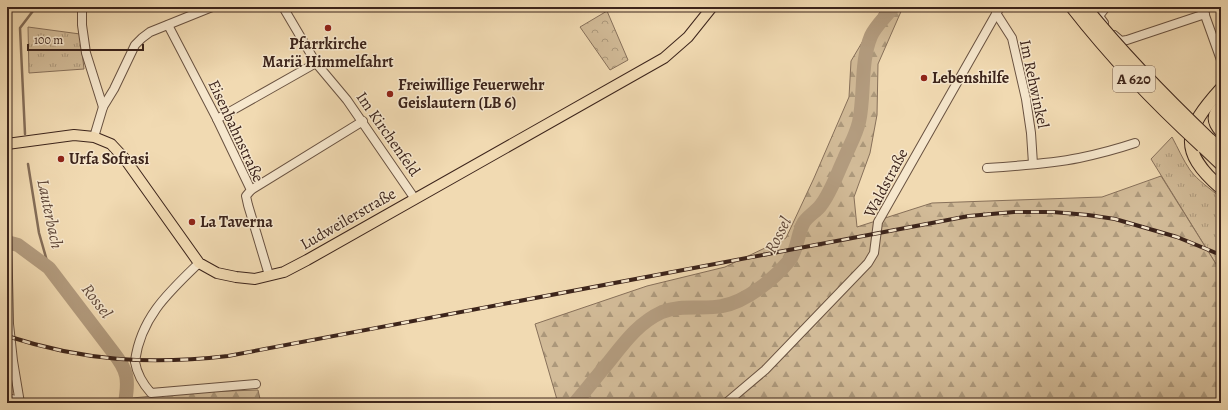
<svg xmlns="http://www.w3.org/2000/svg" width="1228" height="410" viewBox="0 0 1228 410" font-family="Alegreya,serif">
<defs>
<pattern id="grass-tufts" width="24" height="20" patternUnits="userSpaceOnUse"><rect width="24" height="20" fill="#d2bb98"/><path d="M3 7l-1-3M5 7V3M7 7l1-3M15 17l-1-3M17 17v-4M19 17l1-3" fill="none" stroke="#ac987b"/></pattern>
<pattern id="forest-firs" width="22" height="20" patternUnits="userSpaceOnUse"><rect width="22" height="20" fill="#d2bb98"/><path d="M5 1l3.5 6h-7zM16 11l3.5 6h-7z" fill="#ac987b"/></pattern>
<pattern id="park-crowns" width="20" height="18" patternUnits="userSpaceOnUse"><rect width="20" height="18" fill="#d2bb98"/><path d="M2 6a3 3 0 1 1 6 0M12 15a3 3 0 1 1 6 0" fill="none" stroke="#ac987b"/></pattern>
</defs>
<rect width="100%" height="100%" fill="#f1dab2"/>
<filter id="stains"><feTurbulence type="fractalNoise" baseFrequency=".005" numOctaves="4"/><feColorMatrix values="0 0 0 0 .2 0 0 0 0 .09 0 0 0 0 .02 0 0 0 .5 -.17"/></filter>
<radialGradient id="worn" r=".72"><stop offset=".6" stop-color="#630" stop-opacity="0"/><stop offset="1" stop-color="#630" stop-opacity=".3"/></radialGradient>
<g fill="url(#grass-tufts)" stroke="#87705a">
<path d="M28,27L80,34L84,69L29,73Z"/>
<path d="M1172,137C1178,148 1183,160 1190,170C1198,181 1211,189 1221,198V272L1151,159Z"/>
</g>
<g fill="url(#forest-firs)" stroke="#87705a">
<path d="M883,7H903L878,64L877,115L870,153L854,197L857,227L932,203L1102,197L1161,176L1221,272V403H558L535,324L647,286L725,267L786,238L814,178L849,97L851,61Z"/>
<path d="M258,390L261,403H125L132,398L199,392Z"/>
</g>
<path fill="url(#park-crowns)" stroke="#87705a" d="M607,11L628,60L610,70L580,27Z"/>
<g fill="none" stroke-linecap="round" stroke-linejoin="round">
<g stroke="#836c57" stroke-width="2.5">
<path d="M25,134L20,28L36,7"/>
<path d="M28,164L39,233L49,268"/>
</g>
<g stroke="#b39c7f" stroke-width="14">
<path d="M7,242L18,245L49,268L113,352C128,371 129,379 125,403"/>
<path d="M575,403C586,390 597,376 608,363C624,343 638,323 662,312C682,304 703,310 722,306C746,302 774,279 789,261C798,250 797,234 804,222C809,215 817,211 821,205C831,192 837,174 844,159C849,147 856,135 859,122C865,95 860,62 871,36C876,25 886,17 893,7"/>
</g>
<g stroke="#695241" stroke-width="10">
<g id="minor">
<path d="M82,7V25L86,53L103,107"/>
<path d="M283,7L316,63L347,100L415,199"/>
<path d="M1202,7L1221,60"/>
<path d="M996,13L1012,38L1026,99L1031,133L1033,164"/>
<path d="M1104,23L1099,16L1106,7"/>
<path d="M168,25L217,119L251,190L246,196L248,205L269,275"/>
<path d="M1114,35L1121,41L1127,40L1205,14"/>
<path d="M217,119L316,63"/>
<path d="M94,137L103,107L114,89L135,45L142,38L150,32L212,7"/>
<path d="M987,168C1018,166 1049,164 1079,158C1098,154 1117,149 1135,143"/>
<path d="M251,190L363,121"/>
<path d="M7,232L9,324L13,361L20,403"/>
<path d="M135,361C141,317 169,292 199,263"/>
<path d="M135,362C137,374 143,384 151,393L256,384"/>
<path d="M7,398L20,401"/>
<path d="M726,403L765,370L868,263L874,253L878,222L1000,7"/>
</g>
</g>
<g stroke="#3c241b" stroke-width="12">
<path id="major" d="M7,144L74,135L94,137L111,144L125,159L199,263L217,273L236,277L255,279L284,272L307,260L664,58L688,37L712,7"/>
</g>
<g stroke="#3c241b" stroke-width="14">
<g id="highway">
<path d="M1221,89C1185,129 1177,150 1221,188"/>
<path d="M1221,107C1212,115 1213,122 1221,131"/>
<path d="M1209,139L1221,150"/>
<path d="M1202,146L1221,164"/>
</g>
</g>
<use href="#minor" stroke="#f6e7cd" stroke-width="8"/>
<use href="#major" stroke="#f1dab2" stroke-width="10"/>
<use href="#highway" stroke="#f1dab2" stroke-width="12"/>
<g stroke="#3c241b" stroke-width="4">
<path id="rail" d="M7,336C84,361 149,365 228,356L969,216L1014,212H1053L1088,215L1115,219L1177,237L1221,255"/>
</g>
<use href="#rail" stroke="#f6e7cd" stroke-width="2.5" stroke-dasharray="8" stroke-linecap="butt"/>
<g stroke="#3c241b" stroke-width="14" stroke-linecap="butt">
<g id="highway-bridge">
<path d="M1072,7C1111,57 1155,103 1202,146"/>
<path d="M1085,7C1123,54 1165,97 1209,139"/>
</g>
</g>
<use href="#highway-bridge" stroke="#f1dab2" stroke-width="12"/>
</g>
<g fill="#8f2418" stroke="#f6e7cd" stroke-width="1.5">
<circle cx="328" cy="28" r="4"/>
<circle cx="924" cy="78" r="4"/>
<circle cx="390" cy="94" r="4"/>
<circle cx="61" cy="159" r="4"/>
<circle cx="192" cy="222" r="4"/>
</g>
<g text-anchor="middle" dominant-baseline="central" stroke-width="3" stroke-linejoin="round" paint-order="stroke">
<rect fill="#f6e7cd" stroke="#745e50" stroke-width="1" x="1113" y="66" width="42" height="26" rx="3"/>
<g font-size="15" font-weight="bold" fill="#3c241b">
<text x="1134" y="79">A 620</text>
</g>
<g font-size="16" font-weight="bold" fill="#3c241b" stroke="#f6e7cd" text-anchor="start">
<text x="328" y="44" text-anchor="middle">Pfarrkirche<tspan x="328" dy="18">Mariä Himmelfahrt</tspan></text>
<text x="932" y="78">Lebenshilfe</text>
<text x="398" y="85">Freiwillige Feuerwehr<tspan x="398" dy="18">Geislautern (LB 6)</tspan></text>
<text x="69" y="159">Urfa Sofrasi</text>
<text x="200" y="222">La Taverna</text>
</g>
<g font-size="16" fill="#3c241b" stroke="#f6e7cd">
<text transform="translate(1034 84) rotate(78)">Im Rehwinkel</text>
<text transform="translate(236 131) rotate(65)">Eisenbahnstraße</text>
<text transform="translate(388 134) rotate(55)">Im Kirchenfeld</text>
<text transform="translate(886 183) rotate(-62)">Waldstraße</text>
<text transform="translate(348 219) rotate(-30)">Ludweilerstraße</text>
</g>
<g font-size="17" font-style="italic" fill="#604839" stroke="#f6e7cd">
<text transform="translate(50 214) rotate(78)">Lauterbach</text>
<text transform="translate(778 235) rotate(-63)">Rossel</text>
<text transform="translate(97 301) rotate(53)">Rossel</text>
</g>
</g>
<rect width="1228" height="410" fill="none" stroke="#f1dab2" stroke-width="24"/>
<rect x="8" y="8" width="1212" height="394" fill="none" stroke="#3c241b" stroke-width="2"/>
<rect x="12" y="12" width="1204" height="386" fill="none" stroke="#3c241b"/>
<path d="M28 44v6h115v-6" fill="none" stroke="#3c241b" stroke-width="2"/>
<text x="34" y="44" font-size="12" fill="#3c241b" stroke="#f6e7cd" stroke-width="3" paint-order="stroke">100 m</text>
<rect width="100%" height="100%" filter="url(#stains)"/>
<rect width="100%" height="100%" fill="url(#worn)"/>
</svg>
